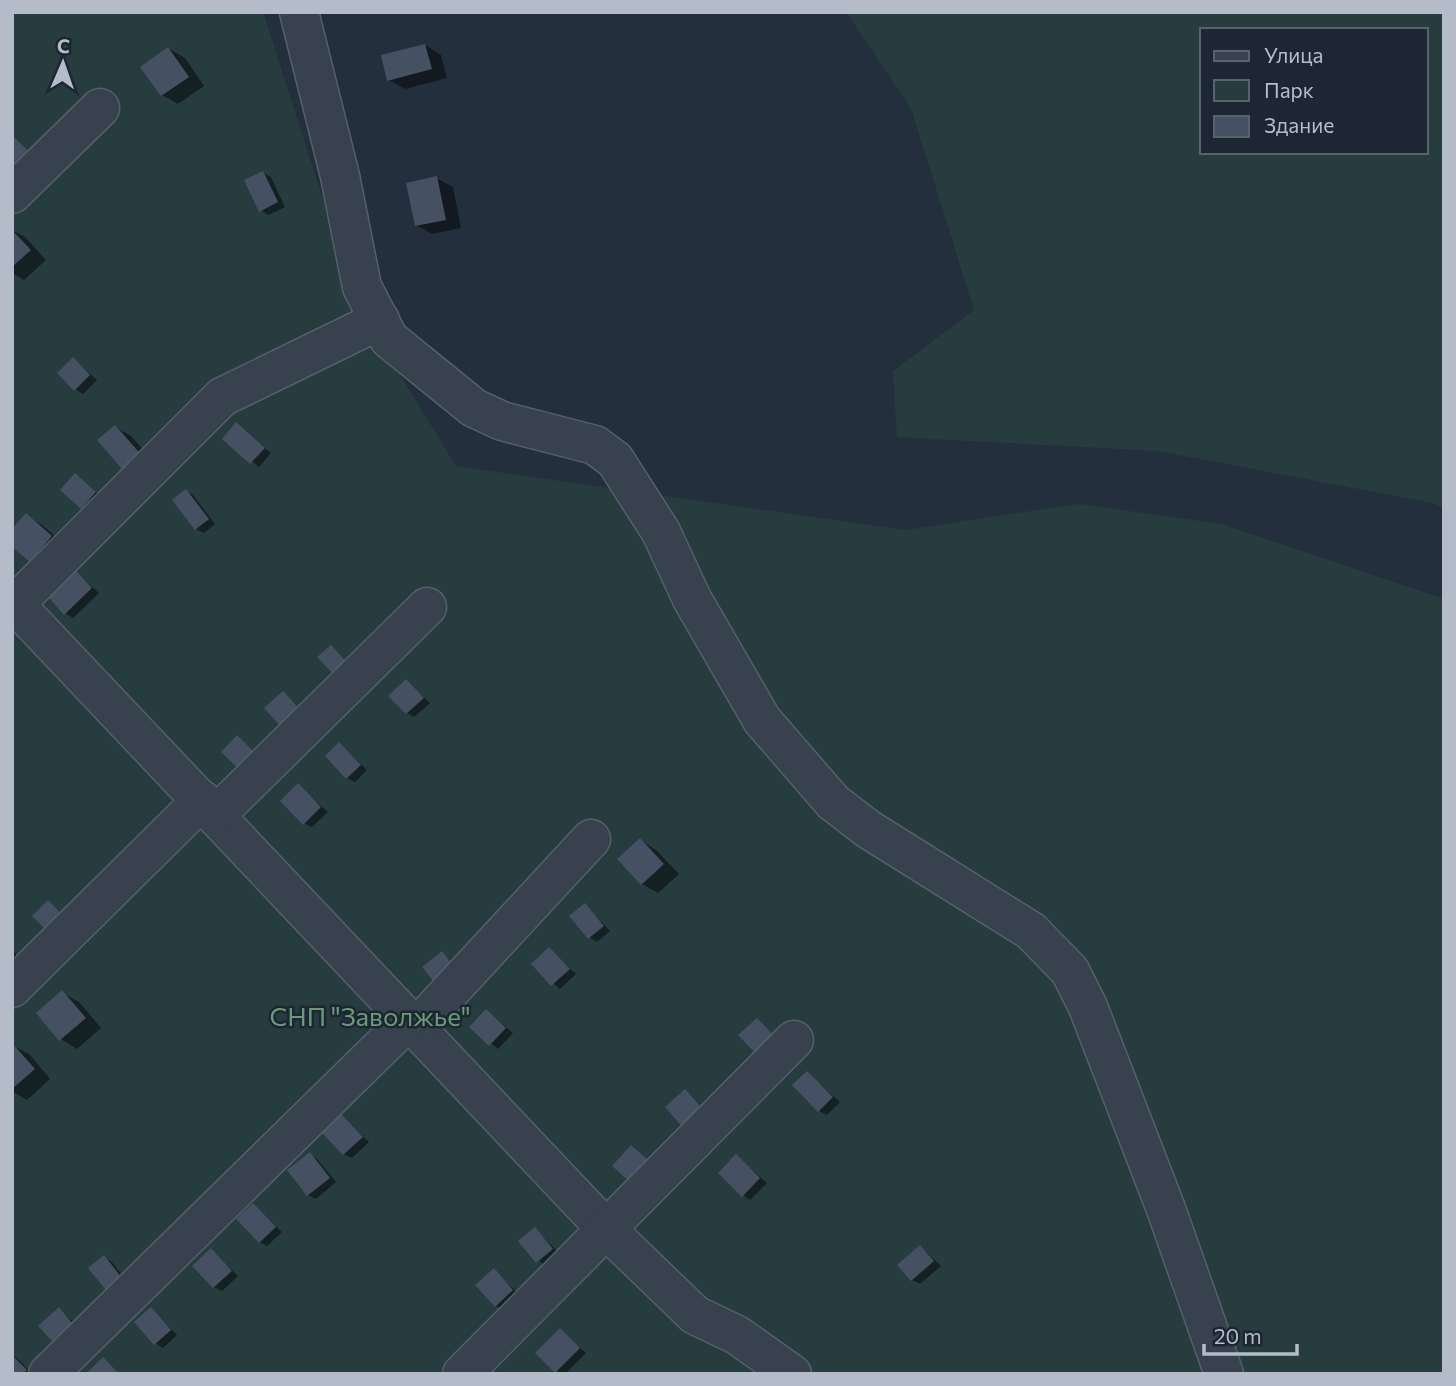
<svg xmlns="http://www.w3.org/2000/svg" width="1456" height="1386" viewBox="0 0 1456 1386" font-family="Commissioner,sans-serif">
<rect width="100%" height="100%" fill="#242f3e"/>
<g fill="#263c3f" fill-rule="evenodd">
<path d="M12,12H263L357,305L456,466L905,530L1078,504L1222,524L1444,599V1374H12Z"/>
<path d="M846,12H1444V508L1433,503L1158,451L897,437L893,371L974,310L911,108ZM1202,30H1426V152H1202Z"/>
</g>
<g fill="#0007">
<path d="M425,45L441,55L447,78L405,89L389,80Z"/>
<path d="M169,49L185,58L204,86L178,104L162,95Z"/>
<path d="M263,173L271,177L285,207L268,215L261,210Z"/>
<path d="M436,178L453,187L461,228L432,234L416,225Z"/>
<path d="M12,230L25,237L46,260L24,280L12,273Z"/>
<path d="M73,359L97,380L83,394L75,389Z"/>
<path d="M236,424L271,453L259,467L224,438Z"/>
<path d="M115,427L131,436L160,469L99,441Z"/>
<path d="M76,475L103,498L90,512L63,490Z"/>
<path d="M186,491L193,495L215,524L204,533L196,529Z"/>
<path d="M26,515L42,525L67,546L31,561Z"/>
<path d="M76,573L99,593L73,618L65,613Z"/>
<path d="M406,681L430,703L414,717L407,713Z"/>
<path d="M340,744L367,770L355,782L347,778Z"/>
<path d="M298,785L328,812L312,827L304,823Z"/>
<path d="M640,840L656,850L679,874L658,893L642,884L620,859Z"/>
<path d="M585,905L610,931L597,942L589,937Z"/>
<path d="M549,949L576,974L560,989L533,965Z"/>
<path d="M12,950L31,970L12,981Z"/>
<path d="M63,993L79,1002L101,1028L77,1049L61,1039Z"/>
<path d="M486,1011L513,1033L498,1049L472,1027Z"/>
<path d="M12,1045L29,1054L50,1079L27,1100L12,1091Z"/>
<path d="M807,1073L840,1102L827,1115L819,1111Z"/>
<path d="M340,1115L369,1142L352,1158L344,1154Z"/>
<path d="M310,1154L317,1159L336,1182L316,1199L308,1195Z"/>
<path d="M736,1156L767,1183L750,1200L743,1195Z"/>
<path d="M253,1205L282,1232L267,1246L260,1242Z"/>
<path d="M535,1229L560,1254L545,1266L520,1242Z"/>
<path d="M921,1247L941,1266L920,1284L912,1280Z"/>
<path d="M211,1250L238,1276L222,1291L214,1287Z"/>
<path d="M104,1257L112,1262L128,1283L115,1293Z"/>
<path d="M494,1271L520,1295L504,1310L496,1306Z"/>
<path d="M59,1309L79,1328L60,1344L53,1339Z"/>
<path d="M151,1310L177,1335L163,1348L155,1343Z"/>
<path d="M561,1331L586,1353L565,1374L556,1371Z"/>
<path d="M12,1355L18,1359L32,1374H12Z"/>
</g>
<g fill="#455162">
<path d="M425,44L432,69L387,81L381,55Z"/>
<path d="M168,47L189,77L161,96L140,67Z"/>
<path d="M12,135L31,154L12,167Z"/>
<path d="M263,171L278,202L259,212L244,180Z"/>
<path d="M437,176L446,220L415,226L406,183Z"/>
<path d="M12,230L31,250L12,267Z"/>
<path d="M73,357L90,375L74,391L57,373Z"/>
<path d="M236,422L265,448L250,464L222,439Z"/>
<path d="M115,425L145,459L127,475L97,440Z"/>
<path d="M75,473L96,492L81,509L60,490Z"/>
<path d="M186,489L209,519L195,530L172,500Z"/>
<path d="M26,513L52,536L30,562L12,547V529Z"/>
<path d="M76,571L92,588L64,615L49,598Z"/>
<path d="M331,645L352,668L339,680L317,657Z"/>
<path d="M406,679L424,698L406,714L388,696Z"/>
<path d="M283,691L304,714L285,731L264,708Z"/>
<path d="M237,735L260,758L244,774L221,752Z"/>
<path d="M339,742L361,765L346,779L325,756Z"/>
<path d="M298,783L321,807L303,825L280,801Z"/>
<path d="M640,838L664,864L641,885L617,859Z"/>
<path d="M48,900L71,924L55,939L32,916Z"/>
<path d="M585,903L604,926L588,939L569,916Z"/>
<path d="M549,947L570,969L551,986L531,964Z"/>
<path d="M442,951L459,973L440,989L422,967Z"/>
<path d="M62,990L86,1018L59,1041L36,1013Z"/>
<path d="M486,1009L506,1028L489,1046L469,1027Z"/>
<path d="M757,1018L778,1040L759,1057L738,1035Z"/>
<path d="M12,1043L35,1069L12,1089Z"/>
<path d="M807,1071L833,1097L818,1112L792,1085Z"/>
<path d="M685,1089L706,1113L686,1131L665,1107Z"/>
<path d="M340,1113L363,1137L343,1155L320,1131Z"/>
<path d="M631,1145L658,1169L639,1190L612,1166Z"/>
<path d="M310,1152L330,1178L307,1196L287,1170Z"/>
<path d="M736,1154L760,1178L742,1197L718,1173Z"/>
<path d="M253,1203L276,1227L259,1243L236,1219Z"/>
<path d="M535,1227L553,1249L536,1263L518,1241Z"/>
<path d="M920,1245L934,1261L911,1281L897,1265Z"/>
<path d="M211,1248L232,1271L213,1288L192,1266Z"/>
<path d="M104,1255L122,1278L106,1290L88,1268Z"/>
<path d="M494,1268L513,1290L495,1307L475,1285Z"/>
<path d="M59,1307L72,1323L52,1341L38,1326Z"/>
<path d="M151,1307L171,1330L154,1345L134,1322Z"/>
<path d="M560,1328L580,1348L555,1373L535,1353Z"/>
<path d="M12,1355L27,1370L23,1374H12Z"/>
<path d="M103,1357L119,1374H86Z"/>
</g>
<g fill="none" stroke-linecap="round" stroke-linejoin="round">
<g stroke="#565f6c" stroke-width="41">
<g id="minor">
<path d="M299,12L340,176L362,287L389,339L474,408L502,421L595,445L615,460L661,532L692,599L762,720L833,802L868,829L1031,931L1070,971L1088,1007L1166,1209L1224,1374"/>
<path d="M12,194L100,108"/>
<path d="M12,601L608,1231L695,1315L737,1335L792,1374"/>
<path d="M15,604L222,397L380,320"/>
<path d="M216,815L427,607"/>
<path d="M12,988L202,800"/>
<path d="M417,1027L591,839"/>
<path d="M48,1374L410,1019"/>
<path d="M462,1374L794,1040"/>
</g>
</g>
<use href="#minor" stroke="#38414e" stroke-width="38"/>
</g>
<g text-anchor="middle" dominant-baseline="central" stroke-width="5" stroke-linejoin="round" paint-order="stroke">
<g font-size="26" fill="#6b9a76" stroke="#1d2633">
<text x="370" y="1015">СНП "Заволжье"</text>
</g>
</g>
<rect width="1456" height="1386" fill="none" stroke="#b4bcc9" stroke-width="28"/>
<rect x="1200" y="28" width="228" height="126" fill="#1d2633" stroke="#59626f" stroke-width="2"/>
<rect x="1214" y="51" width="35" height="10" fill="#38414e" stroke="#59626f" stroke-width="2"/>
<text x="1264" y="63" font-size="21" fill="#b4bcc9">Улица</text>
<rect x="1214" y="80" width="35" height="21" fill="#263c3f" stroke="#59626f" stroke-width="2"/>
<text x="1264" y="98" font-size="21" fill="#b4bcc9">Парк</text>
<rect x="1214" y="116" width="35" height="21" fill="#455162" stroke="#59626f" stroke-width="2"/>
<text x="1264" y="133" font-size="21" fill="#b4bcc9">Здание</text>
<g transform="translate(63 63) rotate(2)" stroke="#1d2633" stroke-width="5" paint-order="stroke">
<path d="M0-5L12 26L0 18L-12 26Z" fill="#b4bcc9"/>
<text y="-10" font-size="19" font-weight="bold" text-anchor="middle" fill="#b4bcc9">С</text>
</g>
<path d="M1204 1344v10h93v-10" fill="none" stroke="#b4bcc9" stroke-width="3.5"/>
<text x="1214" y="1344" font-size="21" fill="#b4bcc9" stroke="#1d2633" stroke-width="5" paint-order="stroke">20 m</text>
</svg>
